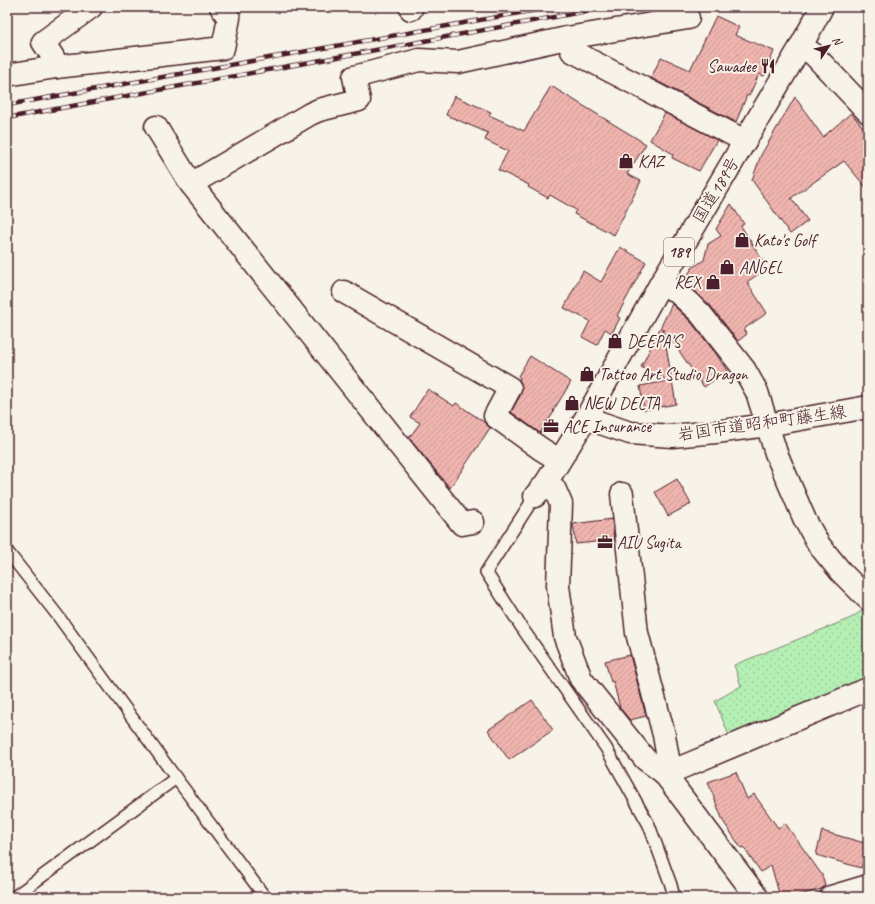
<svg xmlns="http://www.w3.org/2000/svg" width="875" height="904" viewBox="0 0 875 904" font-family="Caveat,'Klee One',sans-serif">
<defs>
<pattern id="grass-dots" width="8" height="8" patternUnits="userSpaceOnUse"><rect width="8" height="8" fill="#b4efb4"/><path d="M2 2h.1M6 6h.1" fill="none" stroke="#9ccc9b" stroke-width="1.8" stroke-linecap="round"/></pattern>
<pattern id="building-hatch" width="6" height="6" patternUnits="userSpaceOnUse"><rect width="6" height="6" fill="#efb4ae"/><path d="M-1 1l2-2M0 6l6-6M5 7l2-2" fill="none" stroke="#ce9a96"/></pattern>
</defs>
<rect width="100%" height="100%" fill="#f7f3e8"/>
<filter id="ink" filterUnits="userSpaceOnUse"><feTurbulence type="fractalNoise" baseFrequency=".025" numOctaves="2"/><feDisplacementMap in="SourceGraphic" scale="8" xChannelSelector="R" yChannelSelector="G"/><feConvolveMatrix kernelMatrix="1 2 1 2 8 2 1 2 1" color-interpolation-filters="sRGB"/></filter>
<g filter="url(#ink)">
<path fill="url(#grass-dots)" stroke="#7f8770" d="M866,608L868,610V678L730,738L715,701L741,686L734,665L851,618Z"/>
<g fill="url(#building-hatch)" stroke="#4a1f2b">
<path d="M716,16L739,27L735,35L774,51L764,76L759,74L749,96L747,95L736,122L651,78L661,57L690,70Z"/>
<path d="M551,86L646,144L627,174L641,181L614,235L574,214L576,210L550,195L548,198L528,187L529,185L498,170L508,151L485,140L488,133L446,115L454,96L491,112L489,115L524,131Z"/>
<path d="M795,97L823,137L851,113L868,133V139L862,144L868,151V190L844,161L791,198L808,221L790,234L752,180L761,155Z"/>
<path d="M665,113L717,140L699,171L672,158L673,154L650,140Z"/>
<path d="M731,204L744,224L741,226L765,264L761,266L764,270L747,282L767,313L744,329L747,334L738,341L710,305L684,282L692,268L704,260L708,244L721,236L716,229Z"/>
<path d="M620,247L646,262L617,316L620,318L612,333L605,329L597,345L582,337L590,321L564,308L583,271L601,282Z"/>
<path d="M672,304L691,322L717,355L727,371L704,387L663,328L676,404L644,410L640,386L669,381L641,367Z"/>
<path d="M530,356L571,382L553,411L554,412L540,433L511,412L521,394L522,388L519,380L520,378L518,376Z"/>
<path d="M428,389L454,406L456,403L484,422L490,428L450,488L409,438L420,423L410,417Z"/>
<path d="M677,479L691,504L668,516L655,492Z"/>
<path d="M612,519L614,540L576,544L573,524Z"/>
<path d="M630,655L646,716L630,720L620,708L613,681L611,682L605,661Z"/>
<path d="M532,700L553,730L509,760L488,730Z"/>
<path d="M736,772L747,799L754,794L778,828L785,823L822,875L825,886L821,889L793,897H780L771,865L761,872L743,847L741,848L723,821L708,782Z"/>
<path d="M822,831L868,844L861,868L816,855Z"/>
</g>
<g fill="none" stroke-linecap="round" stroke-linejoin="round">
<g stroke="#4a1f2b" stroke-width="14">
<g id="lane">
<path d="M535,496L486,572L522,628L606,748L649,825L671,885L674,897"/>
<path d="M7,551L58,616L176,778L265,897"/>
<path d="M14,897L176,778"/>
</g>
</g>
<g stroke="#4a1f2b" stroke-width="25">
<g id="street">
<path d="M411,9L412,7"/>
<path d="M567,38L572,51L745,141"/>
<path d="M801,46L813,54L868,112"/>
<path d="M56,67L53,57L43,42L91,7"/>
<path d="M7,75L56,67L223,48L229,18L221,7"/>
<path d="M156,127L191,184"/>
<path d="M661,283L677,292L700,313L744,369L757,392L776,453L805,520L819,545L841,572L868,599"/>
<path d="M344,292L510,388L495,416L541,449L559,460"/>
<path d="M546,483L554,488L561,504L558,586L565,637L581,679L645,759L663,772L757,897"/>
<path d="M622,494L637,633L664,735L669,764L663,772"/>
<path d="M473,522L462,524L191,184L310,114L319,110L359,100L354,77L419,60L458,62L567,38L688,18"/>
<path d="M669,764L680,768L868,689"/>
<path d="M831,897L868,886"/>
</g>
</g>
<g stroke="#4a1f2b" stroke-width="25">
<path id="secondary" d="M586,418L630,433L672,436L716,432L767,425L868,407"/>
</g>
<g stroke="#4a1f2b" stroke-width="25">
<path id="highway" d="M535,496L546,483L586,418L661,283L801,46L822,7"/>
</g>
<use href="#lane" stroke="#f7f3e8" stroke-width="11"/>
<use href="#street" stroke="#f7f3e8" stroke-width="22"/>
<use href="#secondary" stroke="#f7f3e8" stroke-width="22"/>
<use href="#highway" stroke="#f7f3e8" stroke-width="22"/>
<g stroke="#4a1f2b" stroke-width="4.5">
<g id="rail">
<path d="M7,105L553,7"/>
<path d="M7,118L609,7"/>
</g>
</g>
<use href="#rail" stroke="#f7f3e8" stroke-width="3" stroke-dasharray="9" stroke-linecap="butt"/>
</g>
</g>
<defs>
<g id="restaurant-bare" transform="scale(1.2)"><path d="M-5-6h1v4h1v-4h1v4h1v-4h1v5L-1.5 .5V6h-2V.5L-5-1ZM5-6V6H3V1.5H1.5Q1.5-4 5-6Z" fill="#4a1f2b" stroke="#f7f3e8" stroke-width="2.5" paint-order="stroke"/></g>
<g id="shop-bare" transform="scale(1.2)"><path d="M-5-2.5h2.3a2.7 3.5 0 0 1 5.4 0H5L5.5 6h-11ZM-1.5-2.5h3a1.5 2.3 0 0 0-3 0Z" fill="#4a1f2b" stroke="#f7f3e8" stroke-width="2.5" paint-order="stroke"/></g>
<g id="office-bare" transform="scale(1.2)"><path d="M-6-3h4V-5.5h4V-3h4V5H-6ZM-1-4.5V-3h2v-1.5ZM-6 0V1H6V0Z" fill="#4a1f2b" stroke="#f7f3e8" stroke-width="2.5" paint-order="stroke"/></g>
</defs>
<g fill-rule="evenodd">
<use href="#restaurant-bare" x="768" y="66"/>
<use href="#shop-bare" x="626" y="161"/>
<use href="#shop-bare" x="742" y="240"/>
<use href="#shop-bare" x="727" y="267"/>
<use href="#shop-bare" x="713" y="282"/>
<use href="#shop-bare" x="615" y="341"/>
<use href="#shop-bare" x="587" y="374"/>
<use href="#shop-bare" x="572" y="403"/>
<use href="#office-bare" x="551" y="426"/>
<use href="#office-bare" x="605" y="542"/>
</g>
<g text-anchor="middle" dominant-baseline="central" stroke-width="4" stroke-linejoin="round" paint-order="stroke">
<rect fill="#f7f3e8" stroke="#7e5f64" stroke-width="1" x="664" y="238" width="30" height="28" rx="3"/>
<g font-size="16" font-weight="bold" fill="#4a1f2b">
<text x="679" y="252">189</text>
</g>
<g font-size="17" fill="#4a1f2b" stroke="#f7f3e8" text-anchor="start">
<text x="756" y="66" text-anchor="end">Sawadee</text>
<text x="638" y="161">KAZ</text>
<text x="754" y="240">Kato's Golf</text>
<text x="739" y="267">ANGEL</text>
<text x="701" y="282" text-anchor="end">REX</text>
<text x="627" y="341">DEEPA'S</text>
<text x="599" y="374">Tattoo Art Studio Dragon</text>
<text x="584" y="403">NEW DELTA</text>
<text x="563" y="426">ACE Insurance</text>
<text x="617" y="542">AIU Sugita</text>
</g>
<g font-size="17" fill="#4a1f2b" stroke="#f7f3e8">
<text transform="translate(716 190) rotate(-59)">国道189号</text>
<text transform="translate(762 423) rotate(-8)">岩国市道昭和町藤生線</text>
</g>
</g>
<rect width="875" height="904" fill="none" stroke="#f7f3e8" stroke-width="24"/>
<rect x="12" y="12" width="851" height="880" fill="none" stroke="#4a1f2b" stroke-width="1.5" filter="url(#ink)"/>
<g transform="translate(829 46) rotate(55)" stroke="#f7f3e8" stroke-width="3" paint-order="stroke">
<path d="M0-3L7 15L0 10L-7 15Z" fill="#4a1f2b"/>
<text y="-6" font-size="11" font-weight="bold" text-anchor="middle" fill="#4a1f2b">N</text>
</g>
</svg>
